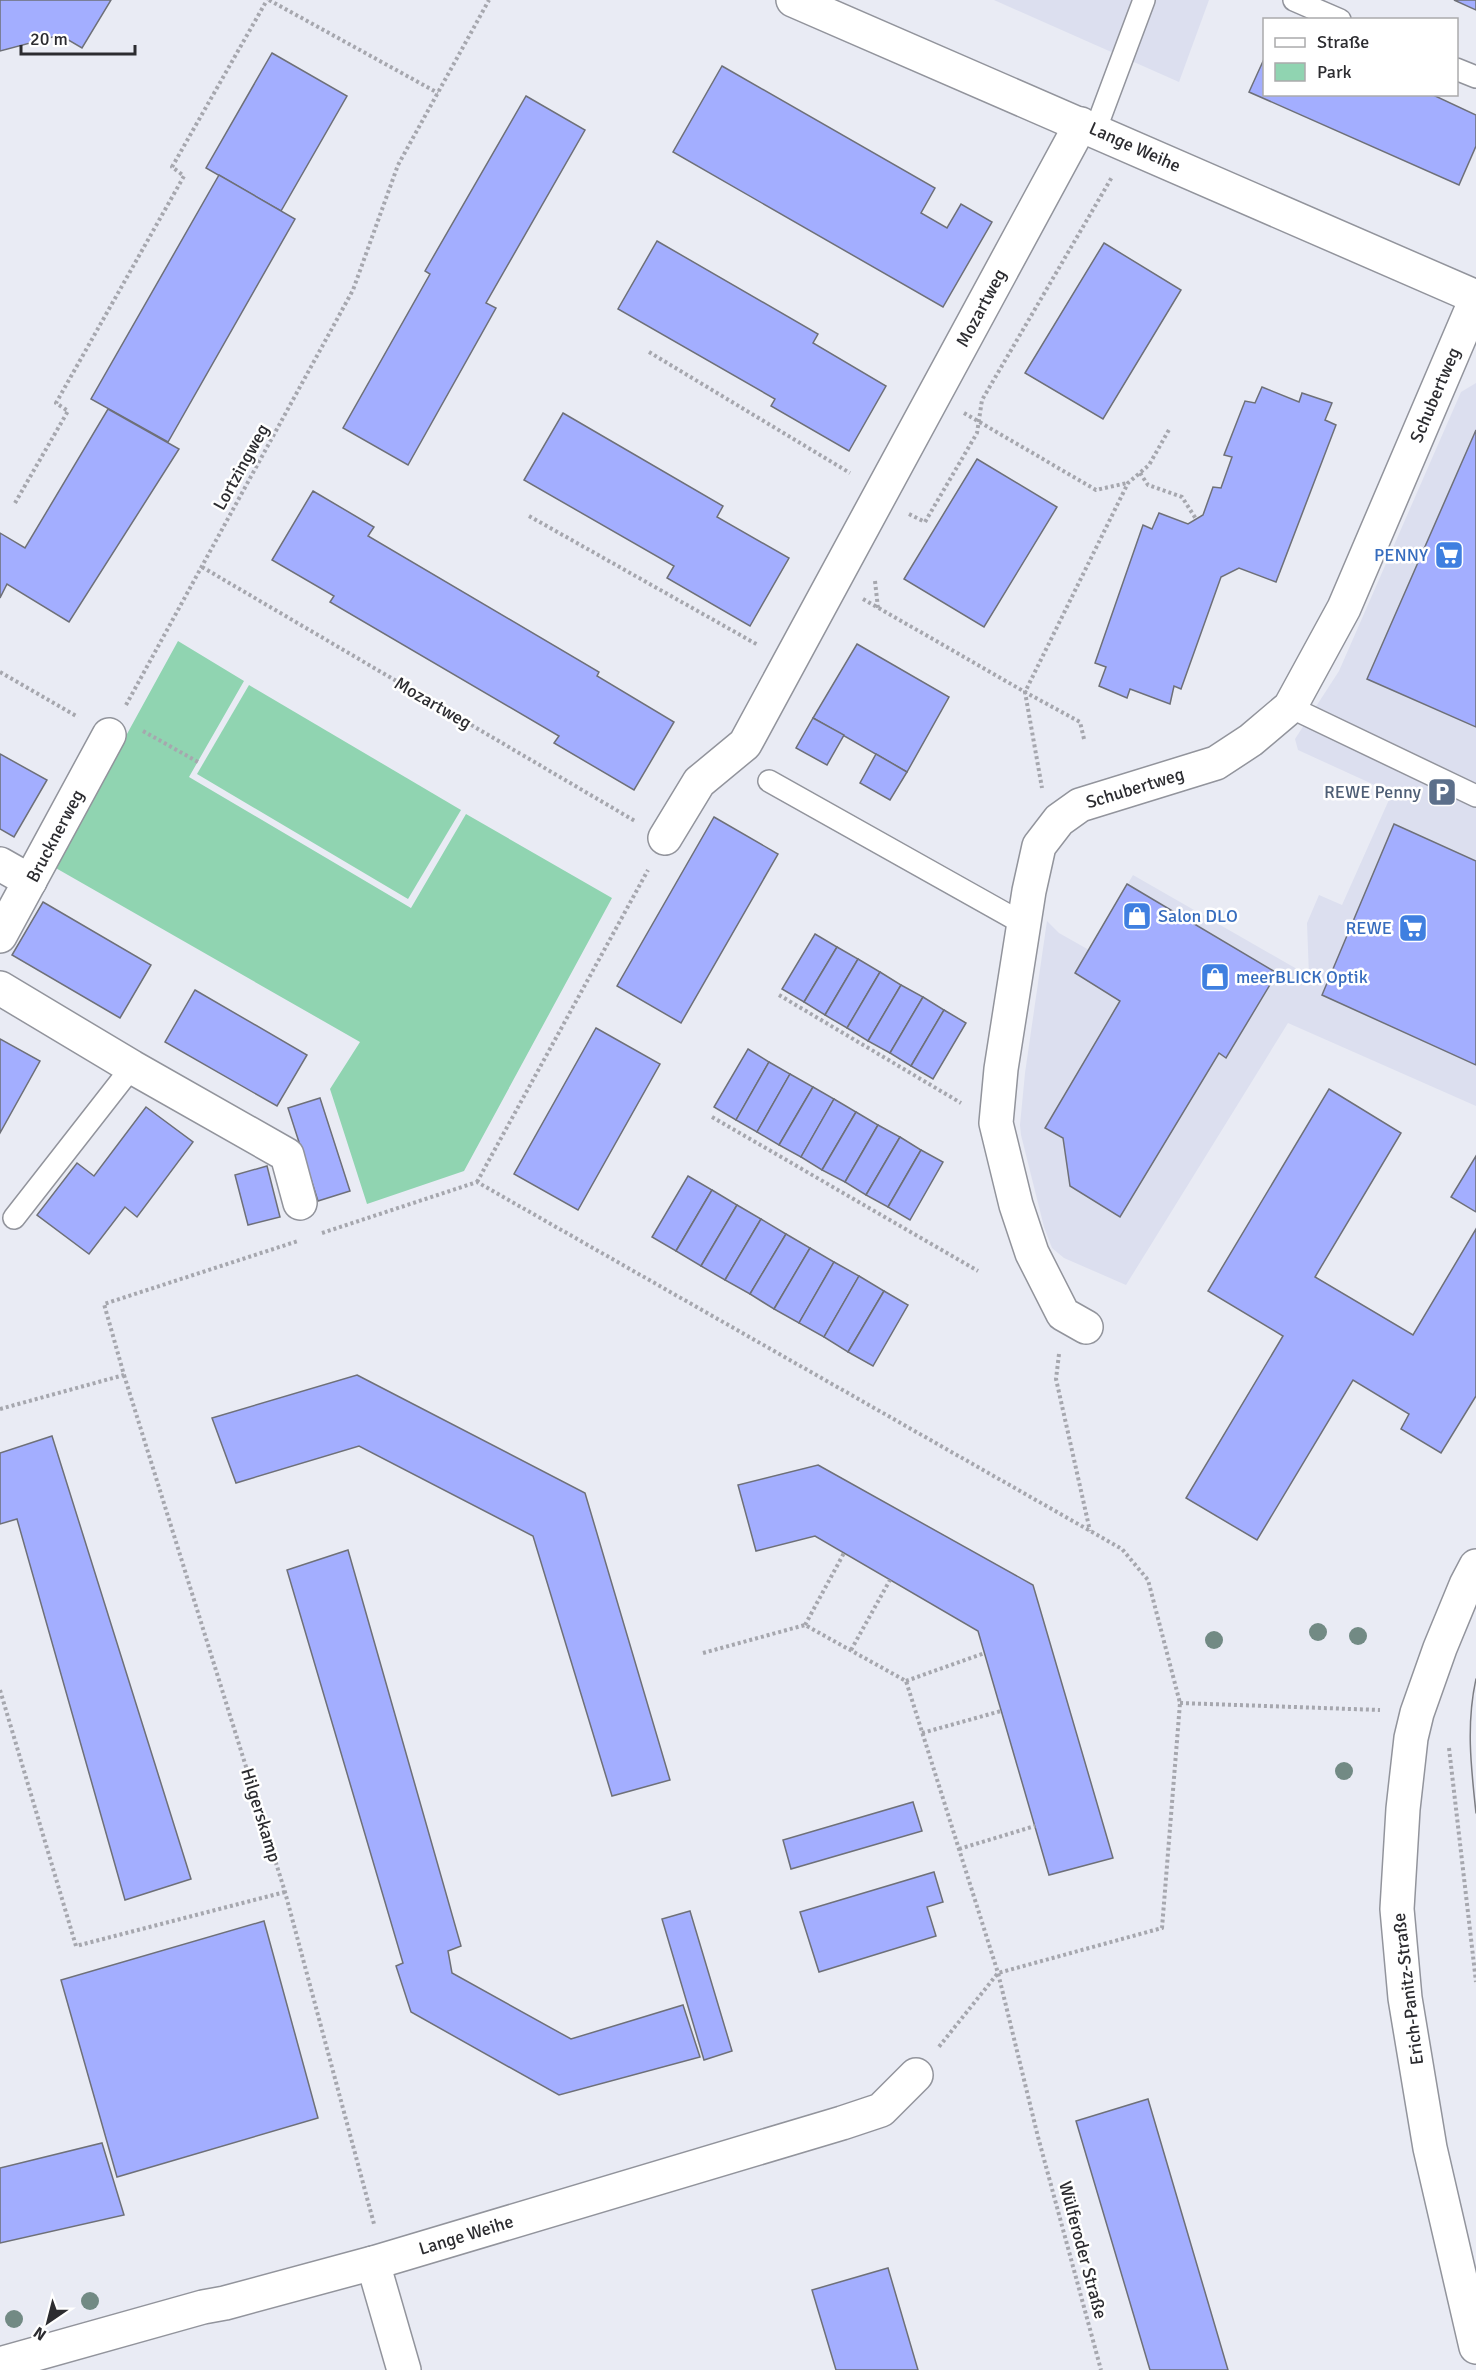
<svg xmlns="http://www.w3.org/2000/svg" width="1476" height="2370" viewBox="0 0 1476 2370" font-family="Signika,sans-serif">
<rect width="100%" height="100%" fill="#e9ebf4"/>
<g fill="#dcdfef">
<path d="M994,0H1209L1179,82Z"/>
<path d="M1476,383V1106L1288,1023L1126,1285L1064,1258L1052,1248L1044,1227L1021,1135L1020,1125L1025,1073L1047,921L1059,933L1089,950L1133,875L1309,976L1307,923L1319,895L1342,905L1392,793L1298,750L1295,739L1339,671L1461,392Z"/>
</g>
<g fill="#90d4b1">
<path d="M178,641L244,681L189,777L411,908L466,814L612,898L464,1171L367,1204L330,1089L360,1042L54,867Z"/>
<path d="M249,685L461,810L408,899L197,774Z"/>
</g>
<g fill="#a3aeff" stroke="#6e7078" stroke-width="1.5">
<path d="M0,0H111L82,48L60,35L0,51Z"/>
<path d="M1454,0H1476V10Z"/>
<path d="M272,53L347,96L281,211L206,168Z"/>
<path d="M1264,59V94H1431L1476,115V146L1459,185L1249,92Z"/>
<path d="M722,66L935,188L921,213L947,228L961,204L992,222L943,307L673,152Z"/>
<path d="M526,96L585,130L486,303L496,308L408,465L343,428L430,274L425,271Z"/>
<path d="M219,175L295,219L168,442L91,399Z"/>
<path d="M657,241L818,334L813,343L886,386L849,451L771,406L775,399L618,309Z"/>
<path d="M1104,243L1181,290L1103,419L1025,373Z"/>
<path d="M1262,387L1299,402L1302,393L1332,403L1325,420L1336,425L1276,582L1239,568L1221,577L1181,689L1174,686L1170,704L1130,689L1127,698L1099,686L1106,667L1095,663L1143,525L1152,529L1159,513L1188,524L1203,515L1213,487L1221,488L1232,457L1224,455L1245,401L1255,403Z"/>
<path d="M108,409L179,449L69,622L7,584L0,598V533L25,548Z"/>
<path d="M563,413L723,506L717,517L789,558L750,626L667,578L674,566L524,480Z"/>
<path d="M1476,430V727L1367,679Z"/>
<path d="M977,459L1057,507L984,627L904,579Z"/>
<path d="M313,491L374,527L368,536L599,672L597,676L674,722L634,790L554,743L559,736L330,602L334,596L272,560Z"/>
<path d="M857,644L949,697L907,772L813,718Z"/>
<path d="M813,718L844,735L827,765L796,748Z"/>
<path d="M0,754L47,780L14,837L0,829Z"/>
<path d="M876,754L907,772L890,800L860,783Z"/>
<path d="M714,817L778,854L681,1023L617,986Z"/>
<path d="M1394,824L1476,861V1065L1322,995Z"/>
<path d="M1127,884L1277,973L1226,1058L1219,1053L1120,1217L1070,1186L1063,1138L1045,1128L1120,1001L1075,973Z"/>
<path d="M43,902L151,965L120,1018L12,955Z"/>
<path d="M815,934L837,947L804,1002L782,989Z"/>
<path d="M837,947L858,959L825,1015L804,1002Z"/>
<path d="M858,959L880,972L847,1028L825,1015Z"/>
<path d="M880,972L901,985L868,1041L847,1028Z"/>
<path d="M901,985L923,997L890,1053L868,1041Z"/>
<path d="M195,990L307,1055L277,1106L165,1042Z"/>
<path d="M923,997L944,1010L911,1066L890,1053Z"/>
<path d="M944,1010L966,1023L933,1079L911,1066Z"/>
<path d="M596,1028L660,1064L578,1210L514,1174Z"/>
<path d="M0,1039L40,1061L0,1133Z"/>
<path d="M748,1049L769,1062L736,1120L714,1107Z"/>
<path d="M769,1062L790,1074L757,1132L736,1120Z"/>
<path d="M790,1074L813,1087L779,1145L757,1132Z"/>
<path d="M813,1087L834,1099L801,1157L779,1145Z"/>
<path d="M1329,1089L1401,1133L1315,1277L1413,1335L1476,1229V1396L1441,1453L1401,1429L1409,1414L1353,1380L1257,1540L1186,1498L1283,1336L1208,1291Z"/>
<path d="M320,1098L350,1191L318,1201L288,1108Z"/>
<path d="M834,1099L856,1112L822,1170L801,1157Z"/>
<path d="M146,1107L193,1142L137,1217L125,1207L89,1254L37,1215L77,1163L94,1176Z"/>
<path d="M856,1112L878,1125L845,1182L822,1170Z"/>
<path d="M878,1125L900,1137L866,1195L845,1182Z"/>
<path d="M900,1137L921,1150L888,1207L866,1195Z"/>
<path d="M921,1150L943,1162L910,1220L888,1207Z"/>
<path d="M1476,1156V1212L1451,1197Z"/>
<path d="M267,1166L280,1217L248,1225L235,1175Z"/>
<path d="M688,1176L712,1190L676,1251L652,1237Z"/>
<path d="M712,1190L737,1205L701,1266L676,1251Z"/>
<path d="M737,1205L761,1219L725,1280L701,1266Z"/>
<path d="M761,1219L786,1234L750,1294L725,1280Z"/>
<path d="M786,1234L810,1248L774,1309L750,1294Z"/>
<path d="M810,1248L834,1262L799,1323L774,1309Z"/>
<path d="M834,1262L859,1276L824,1337L799,1323Z"/>
<path d="M859,1276L884,1291L848,1352L824,1337Z"/>
<path d="M884,1291L908,1305L873,1366L848,1352Z"/>
<path d="M357,1375L585,1493L670,1780L612,1796L533,1536L359,1446L236,1483L212,1418Z"/>
<path d="M52,1436L191,1879L125,1900L17,1519L0,1524V1453Z"/>
<path d="M818,1465L1033,1585L1113,1858L1049,1875L978,1631L815,1536L756,1551L738,1485Z"/>
<path d="M348,1550L461,1946L448,1951L452,1973L571,2039L683,2005L700,2057L559,2095L411,2012L396,1966L403,1963L287,1570Z"/>
<path d="M913,1802L922,1831L791,1869L783,1840Z"/>
<path d="M934,1872L943,1902L927,1907L936,1936L819,1972L800,1912Z"/>
<path d="M690,1911L732,2051L704,2060L662,1919Z"/>
<path d="M264,1921L318,2118L117,2177L61,1980Z"/>
<path d="M1148,2099L1228,2370H1150L1076,2121Z"/>
<path d="M102,2143L124,2215L0,2243V2168Z"/>
<path d="M888,2268L918,2370H836L812,2290Z"/>
</g>
<g fill="none" stroke-linecap="round" stroke-linejoin="round">
<g stroke="#92949c" stroke-width="24">
<g id="lane">
<path d="M1294,0L1340,20"/>
<path d="M1456,69L1476,77"/>
<path d="M1095,131L1144,0"/>
<path d="M1290,707L1476,796"/>
<path d="M769,781L1024,924"/>
<path d="M14,1218L132,1067"/>
</g>
</g>
<g stroke="#92949c" stroke-width="36">
<g id="street">
<path d="M793,0L1476,297"/>
<path d="M665,838L699,782L745,744L1081,124"/>
<path d="M0,864L30,881"/>
<path d="M0,936L109,735"/>
<path d="M0,988L132,1067L287,1155L300,1203"/>
<path d="M1086,1327L1063,1314L1032,1253L1016,1205L996,1123L1001,1069L1029,891L1039,846L1059,820L1080,805L1216,763L1251,740L1290,707L1344,608L1476,299"/>
<path d="M373,2263L404,2370"/>
<path d="M0,2364L203,2307L225,2303L373,2263L842,2123L881,2110L916,2075"/>
</g>
</g>
<g stroke="#92949c" stroke-width="36">
<path id="secondary" d="M1476,1566L1466,1585L1440,1648L1417,1713L1411,1738L1403,1809L1397,1909L1405,1998L1430,2148L1476,2347"/>
</g>
<g stroke="#a6a7ae" stroke-width="4" stroke-dasharray="3 3" stroke-linecap="butt">
<path d="M269,0L438,93"/>
<path d="M649,352L850,473"/>
<path d="M964,413L1096,490L1127,483"/>
<path d="M1140,473L1148,485L1182,497L1196,519"/>
<path d="M15,503L68,411L56,403L184,176L172,167L267,0"/>
<path d="M909,514L925,522L977,433L982,400L1112,177"/>
<path d="M529,516L758,645"/>
<path d="M202,567L635,821"/>
<path d="M875,581L878,608"/>
<path d="M863,599L1025,692L1042,788"/>
<path d="M0,672L78,717"/>
<path d="M126,705L353,290L398,165L489,0"/>
<path d="M143,731L198,762"/>
<path d="M1084,739L1080,722L1025,692L1128,483L1149,465L1170,428"/>
<path d="M779,995L961,1103"/>
<path d="M712,1117L978,1271"/>
<path d="M477,1182L648,870"/>
<path d="M322,1233L477,1182L1122,1549L1148,1580L1180,1703L1162,1928L998,1973L938,2048"/>
<path d="M1059,1354L1056,1379L1090,1531"/>
<path d="M124,1375L285,1892L374,2224"/>
<path d="M0,1409L124,1375L104,1304L298,1241"/>
<path d="M805,1625L844,1553"/>
<path d="M851,1650L890,1580"/>
<path d="M703,1653L805,1625L906,1681L998,1973L1038,2137L1101,2370"/>
<path d="M906,1681L985,1653"/>
<path d="M0,1690L76,1946L285,1892"/>
<path d="M1180,1703L1380,1710"/>
<path d="M922,1733L1001,1711"/>
<path d="M1449,1748L1476,1982"/>
<path d="M959,1849L1035,1826"/>
</g>
<use href="#lane" stroke="#fff" stroke-width="21"/>
<use href="#street" stroke="#fff" stroke-width="33"/>
<use href="#secondary" stroke="#fff" stroke-width="33"/>
<path stroke="#7c7d83" stroke-width="1.5" d="M1476,1679C1466,1724 1471,1767 1476,1813"/>
</g>
<g fill="#728a84">
<circle cx="1318" cy="1632" r="9"/>
<circle cx="1358" cy="1636" r="9"/>
<circle cx="1214" cy="1640" r="9"/>
<circle cx="1344" cy="1771" r="9"/>
<circle cx="90" cy="2301" r="9"/>
<circle cx="14" cy="2319" r="9"/>
</g>
<defs>
<g id="supermarket-square" transform="scale(1.5)"><rect x="-9" y="-9" width="18" height="18" rx="4" fill="#3f7fe0" stroke="#fff"/><path d="M-6-5.5h2.5l.6 2H6L4.5 2H-2.5L-4.4-4H-6ZM-1.5 3.2a1.3 1.3 0 1 0 .1 0ZM3 3.2a1.3 1.3 0 1 0 .1 0Z" fill="#fff"/></g>
<g id="parking-square" transform="scale(1.5)"><rect x="-9" y="-9" width="18" height="18" rx="4" fill="#5c6f8a" stroke="#fff"/><path d="M-3.5-5.5H1a3.5 3.5 0 0 1 0 7H-1V5.5H-3.5ZM-1-3.4V-.6H.8a1.4 1.4 0 0 0 0-2.8Z" fill="#fff"/></g>
<g id="shop-square" transform="scale(1.5)"><rect x="-9" y="-9" width="18" height="18" rx="4" fill="#3f7fe0" stroke="#fff"/><path d="M-5-2.5h2.3a2.7 3.5 0 0 1 5.4 0H5L5.5 6h-11ZM-1.5-2.5h3a1.5 2.3 0 0 0-3 0Z" fill="#fff"/></g>
</defs>
<g fill-rule="evenodd">
<use href="#supermarket-square" x="1449" y="555"/>
<use href="#parking-square" x="1442" y="792"/>
<use href="#shop-square" x="1137" y="916"/>
<use href="#supermarket-square" x="1413" y="928"/>
<use href="#shop-square" x="1215" y="977"/>
</g>
<g text-anchor="middle" dominant-baseline="central" stroke-width="5" stroke-linejoin="round" paint-order="stroke">
<g font-size="18" fill="#2c2c30" stroke="#fff">
<text transform="translate(1135 147) rotate(24)">Lange Weihe</text>
<text transform="translate(981 308) rotate(-62)">Mozartweg</text>
<text transform="translate(1435 395) rotate(-67)">Schubertweg</text>
<text transform="translate(241 467) rotate(-61)">Lortzingweg</text>
<text transform="translate(433 703) rotate(30)">Mozartweg</text>
<text transform="translate(1135 788) rotate(-17)">Schubertweg</text>
<text transform="translate(55 836) rotate(-62)">Brucknerweg</text>
<text transform="translate(261 1815) rotate(73)">Hilgerskamp</text>
<text transform="translate(1408 1989) rotate(-97)">Erich-Panitz-Straße</text>
<text transform="translate(466 2235) rotate(-17)">Lange Weihe</text>
<text transform="translate(1083 2250) rotate(75)">Wülferoder Straße</text>
</g>
<g font-size="18" fill="#366cbe" stroke="#fff" text-anchor="end">
<text x="1428" y="555">PENNY</text>
<text x="1158" y="916" text-anchor="start">Salon DLO</text>
<text x="1392" y="928">REWE</text>
<text x="1236" y="977" text-anchor="start">meerBLICK Optik</text>
</g>
<g font-size="18" fill="#4e5e75" stroke="#fff" text-anchor="end">
<text x="1421" y="792">REWE Penny</text>
</g>
</g>
<rect x="1263" y="18" width="195" height="78" fill="#ffffff" stroke="#ababac" stroke-width="1.5"/>
<rect x="1275" y="38" width="30" height="9" fill="#ffffff" stroke="#ababac" stroke-width="1.5"/>
<text x="1317" y="48" font-size="18" fill="#2c2c30">Straße</text>
<rect x="1275" y="63" width="30" height="18" fill="#90d4b1" stroke="#ababac" stroke-width="1.5"/>
<text x="1317" y="78" font-size="18" fill="#2c2c30">Park</text>
<g transform="translate(48 2322) rotate(215)" stroke="#ffffff" stroke-width="4.5" paint-order="stroke">
<path d="M0-4.5L10 22L0 15L-10 22Z" fill="#2c2c30"/>
<text y="-9" font-size="16" font-weight="bold" text-anchor="middle" fill="#2c2c30">N</text>
</g>
<path d="M21 45v9h114v-9" fill="none" stroke="#2c2c30" stroke-width="3"/>
<text x="30" y="45" font-size="18" fill="#2c2c30" stroke="#ffffff" stroke-width="4.5" paint-order="stroke">20 m</text>
</svg>
